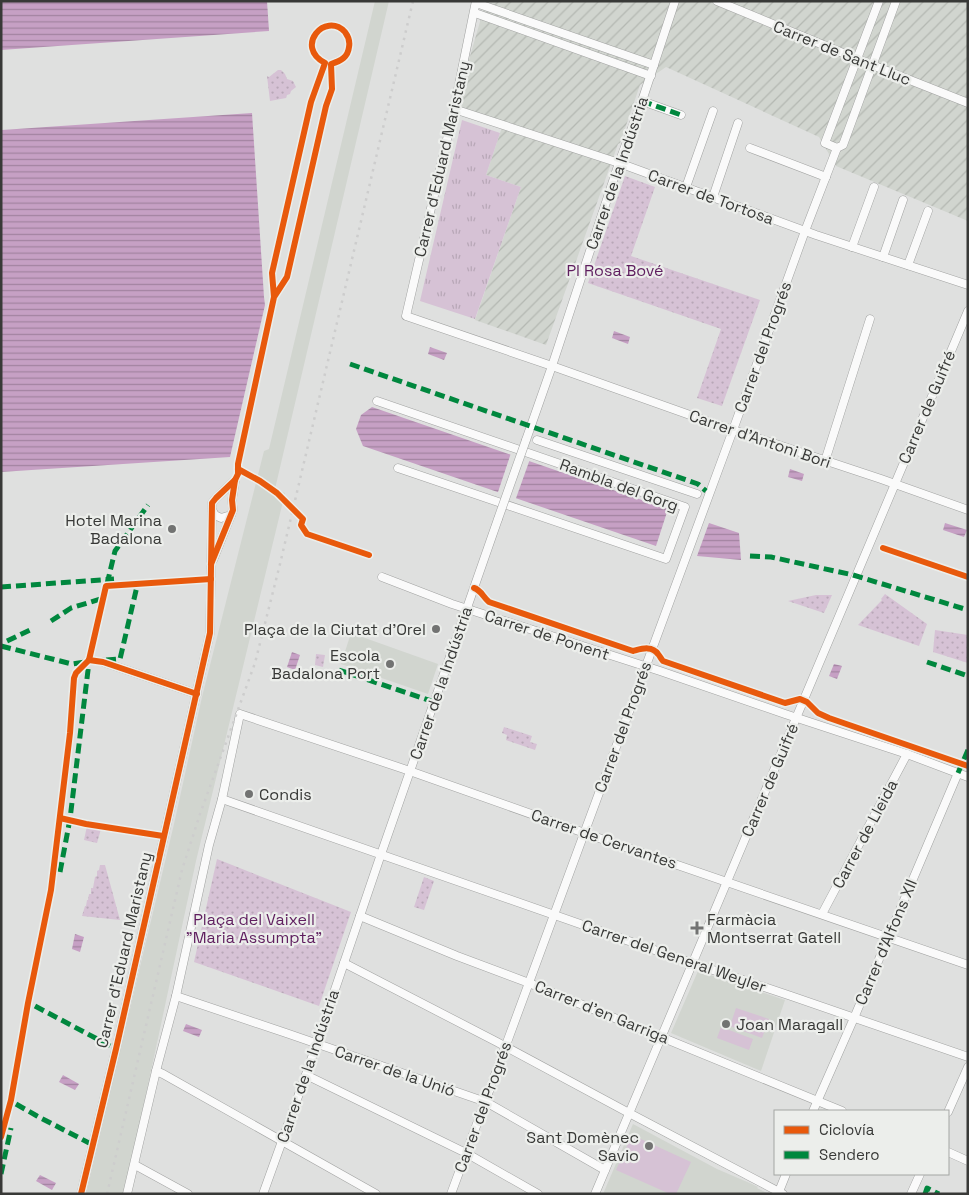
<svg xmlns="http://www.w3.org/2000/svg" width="969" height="1195" viewBox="0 0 969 1195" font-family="'Space Grotesk',sans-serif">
<defs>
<pattern id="industrial-furrows" width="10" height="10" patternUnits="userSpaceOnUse" patternTransform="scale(1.25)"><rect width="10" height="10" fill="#d1d5cf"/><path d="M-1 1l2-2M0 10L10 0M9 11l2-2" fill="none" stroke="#b4b8b2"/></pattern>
<pattern id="grass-tufts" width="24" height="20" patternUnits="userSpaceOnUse" patternTransform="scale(1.25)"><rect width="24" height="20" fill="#d6c2d5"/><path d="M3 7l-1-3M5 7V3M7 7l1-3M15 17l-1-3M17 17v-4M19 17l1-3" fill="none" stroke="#b8a7b7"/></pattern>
<pattern id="park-dots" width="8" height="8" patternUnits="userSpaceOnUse" patternTransform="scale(1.25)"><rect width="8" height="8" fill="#d6c2d5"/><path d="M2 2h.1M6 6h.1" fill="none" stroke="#b8a7b7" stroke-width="1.8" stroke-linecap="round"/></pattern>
<pattern id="water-rules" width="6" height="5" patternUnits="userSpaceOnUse" patternTransform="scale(1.25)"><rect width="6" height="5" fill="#c6a0c4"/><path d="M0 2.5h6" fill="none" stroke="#a283a0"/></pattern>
</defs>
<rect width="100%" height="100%" fill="#dfe0df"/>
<g fill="#d1d5cf">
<path d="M375,1H389L275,489L285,493L196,861L130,1169L124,1194H86L174,824L202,697L264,451L269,449Z"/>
<path d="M351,633L438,664L428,694L341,664Z"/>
<path d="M698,971L785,1000L761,1071L671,1033Z"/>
<path d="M633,1124L717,1169L752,1184L758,1187L757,1188L769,1194H603Z"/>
</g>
<path fill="url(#industrial-furrows)" d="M486,1H968V221L836,166L819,137L666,67L640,85L620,143L618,144L546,345L475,320L521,187L486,175L503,124L455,108Z"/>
<path fill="url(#grass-tufts)" d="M462,120L500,133L486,175L521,187L475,319L420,301Z"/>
<g fill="url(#park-dots)">
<path d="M278,70H281L285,74L287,79L293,81L296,87L291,91L290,94L287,95L286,98L270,101L267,76L269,77Z"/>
<path d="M625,176L655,187L631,256L760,300L722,406L697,398L721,329L588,283Z"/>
<path d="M885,594L927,624L919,646L858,625L882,600L881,599Z"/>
<path d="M816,595H832L824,613L788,601Z"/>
<path d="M935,630L968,635V663L933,652Z"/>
<path d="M316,654L325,655L323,667L315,665Z"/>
<path d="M504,727L532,736L530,742L537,744L535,750L506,740L507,735L502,733Z"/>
<path d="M87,826L101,829L97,843L84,840Z"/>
<path d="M217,859L351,912L319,1006L194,962Z"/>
<path d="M100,865H105L120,920L82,916L85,906H86L87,900H88L89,894H91V888H93L95,877L97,876V871L99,870Z"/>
<path d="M424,877L434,881L424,910L414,907Z"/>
</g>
<g fill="#d6c2d5">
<path d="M736,1008L769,1019L762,1038L730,1026Z"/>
<path d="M721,1027L753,1039L749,1050L717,1038Z"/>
<path d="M632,1135L691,1162L676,1194H670L616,1170Z"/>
</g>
<g fill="url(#water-rules)">
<path d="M1,1H267L269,31L1,50Z"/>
<path d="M252,113L264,297L265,305L230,457L1,472V124L2,130Z"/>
<path d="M614,331L630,337L628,344L612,338Z"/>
<path d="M430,347L447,353L444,360L428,354Z"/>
<path d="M372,407L668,509L656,546L363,446L356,429L361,415Z"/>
<path d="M790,469L804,474L802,481L788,477Z"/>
<path d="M709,523L739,533L741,560L697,556Z"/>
<path d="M945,523L967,530L964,537L943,530Z"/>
<path d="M292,652L300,655L295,670L287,667Z"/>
<path d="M834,664L842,666L837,679L829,676Z"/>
<path d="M75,934L84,937L80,952L72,949Z"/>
<path d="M186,1024L202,1030L199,1037L183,1031Z"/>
<path d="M63,1075L79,1084L75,1090L59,1082Z"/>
<path d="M40,1175L56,1183L52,1190L36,1181Z"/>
</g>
<path fill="#dfe0df" d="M511,453L530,459L515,501L497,495Z"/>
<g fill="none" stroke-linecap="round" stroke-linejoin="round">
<g stroke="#a1a2a1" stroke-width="9">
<g id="minor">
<path d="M476,1L454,109L406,316L552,366L718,425L881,479L968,510"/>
<path d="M717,1L872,65L968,103"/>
<path d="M476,3L654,65"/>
<path d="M475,13L651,76"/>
<path d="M642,101L681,115"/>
<path d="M454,109L619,163L816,235L968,285"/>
<path d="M750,148L826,177"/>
<path d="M837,148L825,143L879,1"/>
<path d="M686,187L713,111"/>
<path d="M713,197L738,123"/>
<path d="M852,247L874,187"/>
<path d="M883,257L903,200"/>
<path d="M908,265L928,211"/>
<path d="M377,401L685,507L666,559L398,468"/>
<path d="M526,440L552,366L619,163L642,101L675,1"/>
<path d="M537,440L697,494"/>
<path d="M825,461L870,319"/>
<path d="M212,510L215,515L221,518L231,515"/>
<path d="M213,560L233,510L232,500L235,481"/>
<path d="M382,577L452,604L660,671L785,714L907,754L968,777"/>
<path d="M103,662L197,694"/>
<path d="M222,799L686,961L791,996L968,1057"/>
<path d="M822,914L907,754"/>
<path d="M360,916L457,956L529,983L842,1111"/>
<path d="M344,963L497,1042L629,1113L783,1194"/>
<path d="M176,996L286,1033L486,1102L605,1170"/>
<path d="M156,1071L163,1074L376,1194"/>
<path d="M306,1075L466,1153L538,1194"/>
<path d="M813,1111L854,1018L958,773"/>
<path d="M948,1112L968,1067"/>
<path d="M948,1152L968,1161"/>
<path d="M135,1165L188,1194"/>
<path d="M81,1194L116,1049L210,633L212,503L216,498L235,480"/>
<path d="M127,1194L156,1071L176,996L209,845L222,799L240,714L404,769L593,836L968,965"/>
<path d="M263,1194L309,1066L379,860L498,519"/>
<path d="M451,1194L733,430L805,231L837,148L843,145L896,1"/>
<path d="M595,1194L968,311"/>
<path d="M778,1194L786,1174"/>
<path d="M911,1194L920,1174"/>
</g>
</g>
<use href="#minor" stroke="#fafafa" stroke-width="8"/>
<path stroke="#cdcdcd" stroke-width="2.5" stroke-dasharray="2.5 5" stroke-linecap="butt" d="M107,1194L182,870L200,814L255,663L280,564L413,1"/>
<g stroke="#a1a2a1" stroke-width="9" stroke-linecap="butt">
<path id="minor-bridge" d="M498,519L526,440"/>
</g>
<use href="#minor-bridge" stroke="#fafafa" stroke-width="8"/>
<g stroke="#00873e" stroke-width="5" stroke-dasharray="10 5" stroke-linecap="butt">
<path d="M642,101L681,115"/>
<path d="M350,364L698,484L706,491"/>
<path d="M750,556L771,557L853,575L968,610"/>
<path d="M107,584L115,551L148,505"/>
<path d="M1,587L114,579"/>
<path d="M51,621L71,608L104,598"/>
<path d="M7,641L30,630"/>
<path d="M1,646L72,664L86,662"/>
<path d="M106,660L120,659L138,582"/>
<path d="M927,662L968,676"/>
<path d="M339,670L434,702"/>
<path d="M958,773L968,750"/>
<path d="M60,872L70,819L89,662"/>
<path d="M35,1006L116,1049"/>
<path d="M16,1104L37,1116L93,1145"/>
<path d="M1,1174L11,1128"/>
<path d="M925,1194L927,1188L939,1194"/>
</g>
<g stroke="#eceeeb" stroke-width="9">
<g id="cycleway">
<path d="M238,469L260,481L277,493L303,519L301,525L307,534L369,555"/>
<path d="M883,548L968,577"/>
<path d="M211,564L233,510L232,500L235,480L238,474V464L274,297L272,273L311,102L325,63C294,47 325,11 345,32C348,36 350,42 349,47C348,57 341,61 331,64L332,89L326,106L287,277L274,297"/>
<path d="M474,588C481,590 483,597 489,602L633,651C641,649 652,645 658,654C660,656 661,659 663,661L785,703L800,699L807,702L818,713L829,718L968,766"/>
<path d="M89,660L106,586L211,579"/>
<path d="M89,660L103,662L197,694"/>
<path d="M60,818L86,824L163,836"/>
<path d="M1,1137L11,1100L28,1003L51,890L70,733L74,678L76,673L89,660"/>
<path d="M81,1194L116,1049L210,633L212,503L216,498L235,480"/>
</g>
</g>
<use href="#cycleway" stroke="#e8590c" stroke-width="6"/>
</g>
<g fill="#727372" stroke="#eceeeb" stroke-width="2">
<circle cx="172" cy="529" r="5"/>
<circle cx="436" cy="629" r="5"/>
<circle cx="390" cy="664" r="5"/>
<circle cx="249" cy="794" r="5"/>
<path d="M694.5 920.5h5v5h5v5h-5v5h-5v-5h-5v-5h5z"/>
<circle cx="726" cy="1024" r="5"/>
<circle cx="649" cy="1146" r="5"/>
</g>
<g text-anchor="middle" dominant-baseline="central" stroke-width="4.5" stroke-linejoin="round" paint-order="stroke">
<g font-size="16" fill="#383937" stroke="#eceeeb">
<text transform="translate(842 53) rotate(22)">Carrer de Sant Lluc</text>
<text transform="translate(442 159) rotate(-77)">Carrer d'Eduard Maristany</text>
<text transform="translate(617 173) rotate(-71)">Carrer de la Indústria</text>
<text transform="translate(711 197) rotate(20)">Carrer de Tortosa</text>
<text transform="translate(763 347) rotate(-70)">Carrer del Progrés</text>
<text transform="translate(927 407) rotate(-67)">Carrer de Guifré</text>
<text transform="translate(760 439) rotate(19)">Carrer d'Antoni Bori</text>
<text transform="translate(619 485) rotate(20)">Rambla del Gorg</text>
<text transform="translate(547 635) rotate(18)">Carrer de Ponent</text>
<text transform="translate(441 683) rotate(-71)">Carrer de la Indústria</text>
<text transform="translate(623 727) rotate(-70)">Carrer del Progrés</text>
<text transform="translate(770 780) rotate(-67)">Carrer de Guifré</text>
<text transform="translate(865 834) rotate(-62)">Carrer de Lleida</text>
<text transform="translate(604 839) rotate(19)">Carrer de Cervantes</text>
<text transform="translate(886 942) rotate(-67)">Carrer d'Alfons XII</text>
<text transform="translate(124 950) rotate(-77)">Carrer d'Eduard Maristany</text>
<text transform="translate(674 956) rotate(19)">Carrer del General Weyler</text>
<text transform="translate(602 1012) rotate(22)">Carrer d'en Garriga</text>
<text transform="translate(308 1066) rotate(-71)">Carrer de la Indústria</text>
<text transform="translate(395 1071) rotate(19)">Carrer de la Unió</text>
<text transform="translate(483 1107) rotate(-70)">Carrer del Progrés</text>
</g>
<g font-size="16" fill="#5f1e5f" stroke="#eceeeb">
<text x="615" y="270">Pl Rosa Bové</text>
<text x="254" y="919">Plaça del Vaixell<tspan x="254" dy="18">"Maria Assumpta"</tspan></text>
</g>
<g font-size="16" fill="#383937" stroke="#eceeeb" text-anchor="end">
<text x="162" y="520">Hotel Marina<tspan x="162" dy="18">Badalona</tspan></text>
<text x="426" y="629">Plaça de la Ciutat d'Orel</text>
<text x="380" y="655">Escola<tspan x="380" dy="18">Badalona Port</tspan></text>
<text x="259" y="794" text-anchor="start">Condis</text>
<text x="707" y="919" text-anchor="start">Farmàcia<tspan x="707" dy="18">Montserrat Gatell</tspan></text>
<text x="736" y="1024" text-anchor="start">Joan Maragall</text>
<text x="639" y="1137">Sant Domènec<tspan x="639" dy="18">Savio</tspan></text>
</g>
</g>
<rect width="969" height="1195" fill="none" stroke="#383937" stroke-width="5"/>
<rect x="774" y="1110" width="175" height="65" fill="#eceeeb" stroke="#a4a6a3"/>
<rect x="784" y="1126" width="25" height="8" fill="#e8590c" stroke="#a4a6a3"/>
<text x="819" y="1135" font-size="15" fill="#383937">Ciclovía</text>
<rect x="784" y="1151" width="25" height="8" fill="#00873e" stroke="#a4a6a3"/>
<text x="819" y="1160" font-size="15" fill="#383937">Sendero</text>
</svg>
